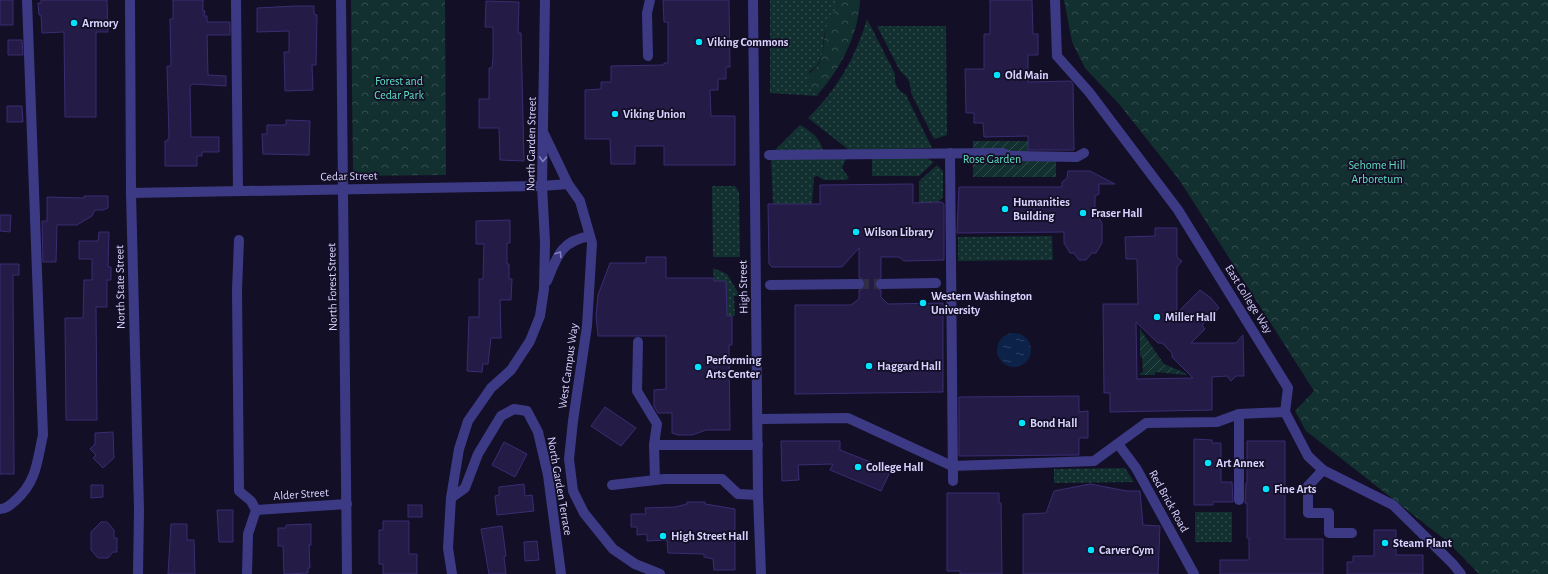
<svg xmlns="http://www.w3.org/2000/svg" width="1548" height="574" viewBox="0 0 1548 574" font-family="'Alegreya Sans',sans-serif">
<defs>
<pattern id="grass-dots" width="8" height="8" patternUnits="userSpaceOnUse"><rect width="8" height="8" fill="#12302f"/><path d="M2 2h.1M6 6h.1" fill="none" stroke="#344d4e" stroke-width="1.8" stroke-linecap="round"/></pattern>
<pattern id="forest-crowns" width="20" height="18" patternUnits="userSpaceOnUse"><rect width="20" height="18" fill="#12302f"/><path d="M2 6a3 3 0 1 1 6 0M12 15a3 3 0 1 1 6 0" fill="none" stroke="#344d4e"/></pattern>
<pattern id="garden-furrows" width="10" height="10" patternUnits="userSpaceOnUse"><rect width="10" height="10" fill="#12302f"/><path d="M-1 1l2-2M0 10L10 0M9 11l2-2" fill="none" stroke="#344d4e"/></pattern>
<pattern id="water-ripples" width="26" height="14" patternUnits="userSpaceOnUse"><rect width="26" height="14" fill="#0c2248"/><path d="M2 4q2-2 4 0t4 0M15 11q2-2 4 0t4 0" fill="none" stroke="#2f4163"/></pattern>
</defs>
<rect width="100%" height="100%" fill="#130f26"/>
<g fill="url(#grass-dots)">
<path d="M770,0H838C837,11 831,17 827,26C819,44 830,59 809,72L813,92L819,93L817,96L770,93Z"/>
<path d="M867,19L895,74C894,84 897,90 906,95L932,148L849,150L808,118C836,91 856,57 867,19Z"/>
<path d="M877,26H946L947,135L934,139L911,93C911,83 908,77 900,71Z"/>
<path d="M800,125C811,131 820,138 823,150L774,151Z"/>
<path d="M847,157L842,168L849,178L846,180H824L817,176L814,177L812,204H773L771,158Z"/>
<path d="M872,157H924L934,162L919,176H872Z"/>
<path d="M937,165L943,171V197L938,202L919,203V181Z"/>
<path d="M712,186H735L739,192L740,257H713Z"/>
<path d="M1052,236L1053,260L958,261V237Z"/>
<path d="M713,268L727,274L740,296H734L735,316H727L726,281H714Z"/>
<path d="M1125,468L1134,482L1054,483V469Z"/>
<rect x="1195" y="512" width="37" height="30"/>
</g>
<g fill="url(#forest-crowns)">
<path d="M351,0H445L446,175L353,176Z"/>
<path d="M838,0H860C859,33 841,68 819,93L813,92L807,85C807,69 814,73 820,62C825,51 823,40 826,28C829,18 837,11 838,0Z"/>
<path d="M1064,0H1548V574H1479L1448,542L1306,431L1295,411L1314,391L1180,181L1119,104L1085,68L1072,42Z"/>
</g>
<g fill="url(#garden-furrows)">
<path d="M973,141H1028V154L1056,153V177H973Z"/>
<path d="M1140,329L1164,364L1185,373L1186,375L1155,372V375H1140V373L1143,372L1142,357L1140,356Z"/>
</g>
<circle fill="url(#water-ripples)" cx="1014" cy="350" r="17"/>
<g fill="#241b47" stroke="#3b2d73" fill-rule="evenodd">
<rect x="0" y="0" width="13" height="25"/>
<path d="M41,0H107L108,32H96V117H65L64,32L42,33L41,15H39L38,3H41Z"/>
<path d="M173,0H203V11H205L204,16H207V22H230V35H207L208,75L226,76V86L193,84L190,86L191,137H219V152H202V156H197V166H165V141H167L169,137L167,66H171L170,19H173Z"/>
<path d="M663,0H729L730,67H726V79H718V90H710L711,116H735V165H664V146H635V164H611L610,139H585V90L601,89V82H611V66L664,65V63H668V22H664Z"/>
<path d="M990,0H1032L1033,34H1038V55H1028V82L1071,81L1073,84L1074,150H1028V136L984,137L983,123H974V113H966L965,69H984V34H990Z"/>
<path d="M486,1L519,2L518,33H521L524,161L500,160L499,128H479V99H489V68H492L493,58V27H485Z"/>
<path d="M295,6H314V14L317,15L316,65H312L313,90L285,91L284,52H289V31L257,32V8Z"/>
<path d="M8,40H22L23,55H8Z"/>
<path d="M7,106H22L23,122H7Z"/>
<path d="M286,120L310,121L309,155L263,154L262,134H267V125H286Z"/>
<path d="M1068,171H1090L1115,184H1099V194L1095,196V212L1102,223V243L1096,253H1092L1086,260H1079L1074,253H1070L1064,243V232L957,233L959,187H1062V182L1067,178Z"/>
<path d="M913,184V203L942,202L944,204V260L904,261L899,257H881V278L876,281L875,285L878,289L881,290V297L888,304L943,303V392L795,394V305H851L859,299V290L864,288L865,284L862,279L859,278V248L842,267H772L769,264L768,204H820V185Z"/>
<path d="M84,196H108V208L103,210H95L92,216L77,225H57L56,262H43L42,221H47V197L84,198Z"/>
<path d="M0,215H11L10,232L0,231Z"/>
<path d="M510,220V243H507V264H509V279H512L511,300H500L501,338H491L488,364H483L482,372L467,371L469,317H479V279H483L484,244H476V221Z"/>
<path d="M1155,228H1177V257L1182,261L1177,267V313L1200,290L1211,298L1219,308L1202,325L1205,329L1191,343H1236L1243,335L1244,376H1236L1231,381L1227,376L1212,377V410L1110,412V393H1104L1103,304H1138L1137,259H1126L1125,237L1155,236ZM1136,322L1158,343H1162L1172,353V357L1193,378L1137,379Z"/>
<path d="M99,232H109L108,267H111V280H107V307H96L97,420H66L65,318H83L84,280H92V259H79V241H98Z"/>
<path d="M646,257H666V278H714V281H726L727,316H732V345H729L730,430H706L692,435H678L672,433V413H658L654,406V390L666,389V336H598L596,316L598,295L610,263H646Z"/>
<path d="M0,264H19V275H13L14,474H0Z"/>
<path d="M1079,396V412L1088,411V438H1079V455L959,456V397Z"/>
<path d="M605,407L636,428L621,446L591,426Z"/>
<path d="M113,432L114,458L103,468L93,458L96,455L90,449L95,444V433Z"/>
<path d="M1194,439L1212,440V443H1221V482H1232L1233,502H1213V505H1194Z"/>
<path d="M781,441H840V450L891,470L881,491L830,470L833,464L798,465L799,480L782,481Z"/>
<path d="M1247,441H1285V539H1323V574H1220V560H1249V538H1247V503H1245L1246,483H1247Z"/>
<path d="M504,442L527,454L515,477L492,465Z"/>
<path d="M524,484L525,496L532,495L534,511L497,515L495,496L499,495V487Z"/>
<path d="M1090,484L1127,491H1140L1143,525L1160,526L1158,574H1023V514L1046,513L1054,491Z"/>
<path d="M91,485H103V497L91,498Z"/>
<path d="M947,493H999V503H1001L1002,574H960V571H947Z"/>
<path d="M687,502H705V504L735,509V570H714L713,559L704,557V554L668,553L667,540L647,541V534L637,535V527H631V514H646L645,508L675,507L687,504Z"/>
<rect x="408" y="505" width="14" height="12"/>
<path d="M217,510H233V542H219Z"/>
<path d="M383,521H409V554H417V574H383V564H379V530H383Z"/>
<path d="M101,522H107L114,530V538H117V552H113L108,558H98L91,550V532Z"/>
<path d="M171,524H187V540H194L195,574H168Z"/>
<path d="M311,524V545H309L310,568H308V573L284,574L283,546H278V528H286V525Z"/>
<path d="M502,526L506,556L504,557L506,574H489L481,529Z"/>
<path d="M1374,530H1396V555H1423V574H1347V562H1353V556H1374Z"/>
<path d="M537,541L539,560L525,561L524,542Z"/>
</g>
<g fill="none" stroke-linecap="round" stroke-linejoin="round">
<path stroke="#312d47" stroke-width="10" stroke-dasharray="10 5" stroke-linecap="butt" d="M859,284H881"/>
<g stroke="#3d3a85" stroke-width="10">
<path d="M130,0L131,193L139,510L138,574"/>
<path d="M236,0L238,191"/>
<path d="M341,0L347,574"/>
<path d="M753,0L758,495L761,574"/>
<path d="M1055,0L1057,56L1089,92L1178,210L1288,388L1285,412L1308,456L1323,470L1393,505L1453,564L1461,574"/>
<path d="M648,56L647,13L650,0"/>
<path d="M544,134L568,184L580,201L592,243L587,326L573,421L569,459L573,491L584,513L613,549L635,564L660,574"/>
<path d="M950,153L953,481"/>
<path d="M769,155L1003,153L1010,156L1077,157L1084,153"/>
<path d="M131,193L542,186L568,184"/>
<path d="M239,240L237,290L239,491L251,501L256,510L248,534L247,574"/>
<path d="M547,281C557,256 561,241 590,236"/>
<path d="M881,284L936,283"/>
<path d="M770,285L859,284"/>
<path d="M638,342L637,391L657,424L654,445"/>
<path d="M1239,414V500"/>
<path d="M758,419L848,418L952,466L1094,461L1146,423L1217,422L1239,414L1285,412"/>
<path d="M1118,444L1136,468L1194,574"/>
<path d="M1323,470L1308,486V513H1329V533H1352"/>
<path d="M655,480L654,445H758"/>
<path d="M612,485L664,479H722L738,494L758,495"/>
<path d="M451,498L465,488L478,454L501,416L514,409L527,411L538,432L548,475L561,574"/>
<path d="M0,509C7,509 11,504 16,500C37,481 37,461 43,435L27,0"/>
<path d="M256,510L347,504"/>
<path d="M452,574L448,548L451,498L459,449L468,421L491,388L511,370L530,341L540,316L544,289L545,242L542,186L545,0"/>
</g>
</g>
<defs><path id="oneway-chevron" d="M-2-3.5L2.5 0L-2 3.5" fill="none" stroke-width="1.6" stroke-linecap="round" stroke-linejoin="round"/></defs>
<g stroke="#837fbc">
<use href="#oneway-chevron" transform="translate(543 159) rotate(91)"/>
<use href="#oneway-chevron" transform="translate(559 254) rotate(-58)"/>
</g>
<g fill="#00e5ff" stroke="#130f26" stroke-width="1.5">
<circle cx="74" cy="23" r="4"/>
<circle cx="699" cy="42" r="4"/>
<circle cx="997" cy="75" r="4"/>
<circle cx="615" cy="114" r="4"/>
<circle cx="1005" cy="209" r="4"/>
<circle cx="1083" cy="213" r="4"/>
<circle cx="856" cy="232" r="4"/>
<circle cx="923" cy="303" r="4"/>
<circle cx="1157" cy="317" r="4"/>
<circle cx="869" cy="366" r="4"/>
<circle cx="698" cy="367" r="4"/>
<circle cx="1022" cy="423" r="4"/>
<circle cx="1208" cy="463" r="4"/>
<circle cx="858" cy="467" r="4"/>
<circle cx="1266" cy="489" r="4"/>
<circle cx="663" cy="536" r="4"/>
<circle cx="1385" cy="543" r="4"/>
<circle cx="1091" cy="550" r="4"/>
</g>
<g text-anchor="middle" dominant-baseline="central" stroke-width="3.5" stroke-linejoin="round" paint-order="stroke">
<g font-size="12" font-weight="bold" fill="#d9d4ff" stroke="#130f26" text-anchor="start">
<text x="82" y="23">Armory</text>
<text x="707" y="42">Viking Commons</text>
<text x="1005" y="75">Old Main</text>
<text x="623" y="114">Viking Union</text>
<text x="1013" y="202">Humanities<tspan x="1013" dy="14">Building</tspan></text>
<text x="1091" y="213">Fraser Hall</text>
<text x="864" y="232">Wilson Library</text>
<text x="931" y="296">Western Washington<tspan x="931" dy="14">University</tspan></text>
<text x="1165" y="317">Miller Hall</text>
<text x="706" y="360">Performing<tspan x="706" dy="14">Arts Center</tspan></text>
<text x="877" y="366">Haggard Hall</text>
<text x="1030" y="423">Bond Hall</text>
<text x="1216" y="463">Art Annex</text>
<text x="866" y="467">College Hall</text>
<text x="1274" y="489">Fine Arts</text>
<text x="671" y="536">High Street Hall</text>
<text x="1393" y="543">Steam Plant</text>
<text x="1099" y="550">Carver Gym</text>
</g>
<g font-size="12" fill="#5fe0c0" stroke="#130f26">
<text x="399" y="81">Forest and<tspan x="399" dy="14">Cedar Park</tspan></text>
<text x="992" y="159">Rose Garden</text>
<text x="1377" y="165">Sehome Hill<tspan x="1377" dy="14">Arboretum</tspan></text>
</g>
<g font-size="12" fill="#d9d4ff" stroke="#130f26">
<text transform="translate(531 144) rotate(-89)">North Garden Street</text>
<text transform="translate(349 176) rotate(-1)">Cedar Street</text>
<text transform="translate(120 287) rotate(-91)">North State Street</text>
<text transform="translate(332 287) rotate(-91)">North Forest Street</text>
<text transform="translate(743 287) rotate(-91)">High Street</text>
<text transform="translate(1249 299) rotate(58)">East College Way</text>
<text transform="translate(568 366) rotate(-82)">West Campus Way</text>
<text transform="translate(560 486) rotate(80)">North Garden Terrace</text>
<text transform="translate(301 494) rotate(-4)">Alder Street</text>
<text transform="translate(1169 501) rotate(61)">Red Brick Road</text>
</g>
</g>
</svg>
